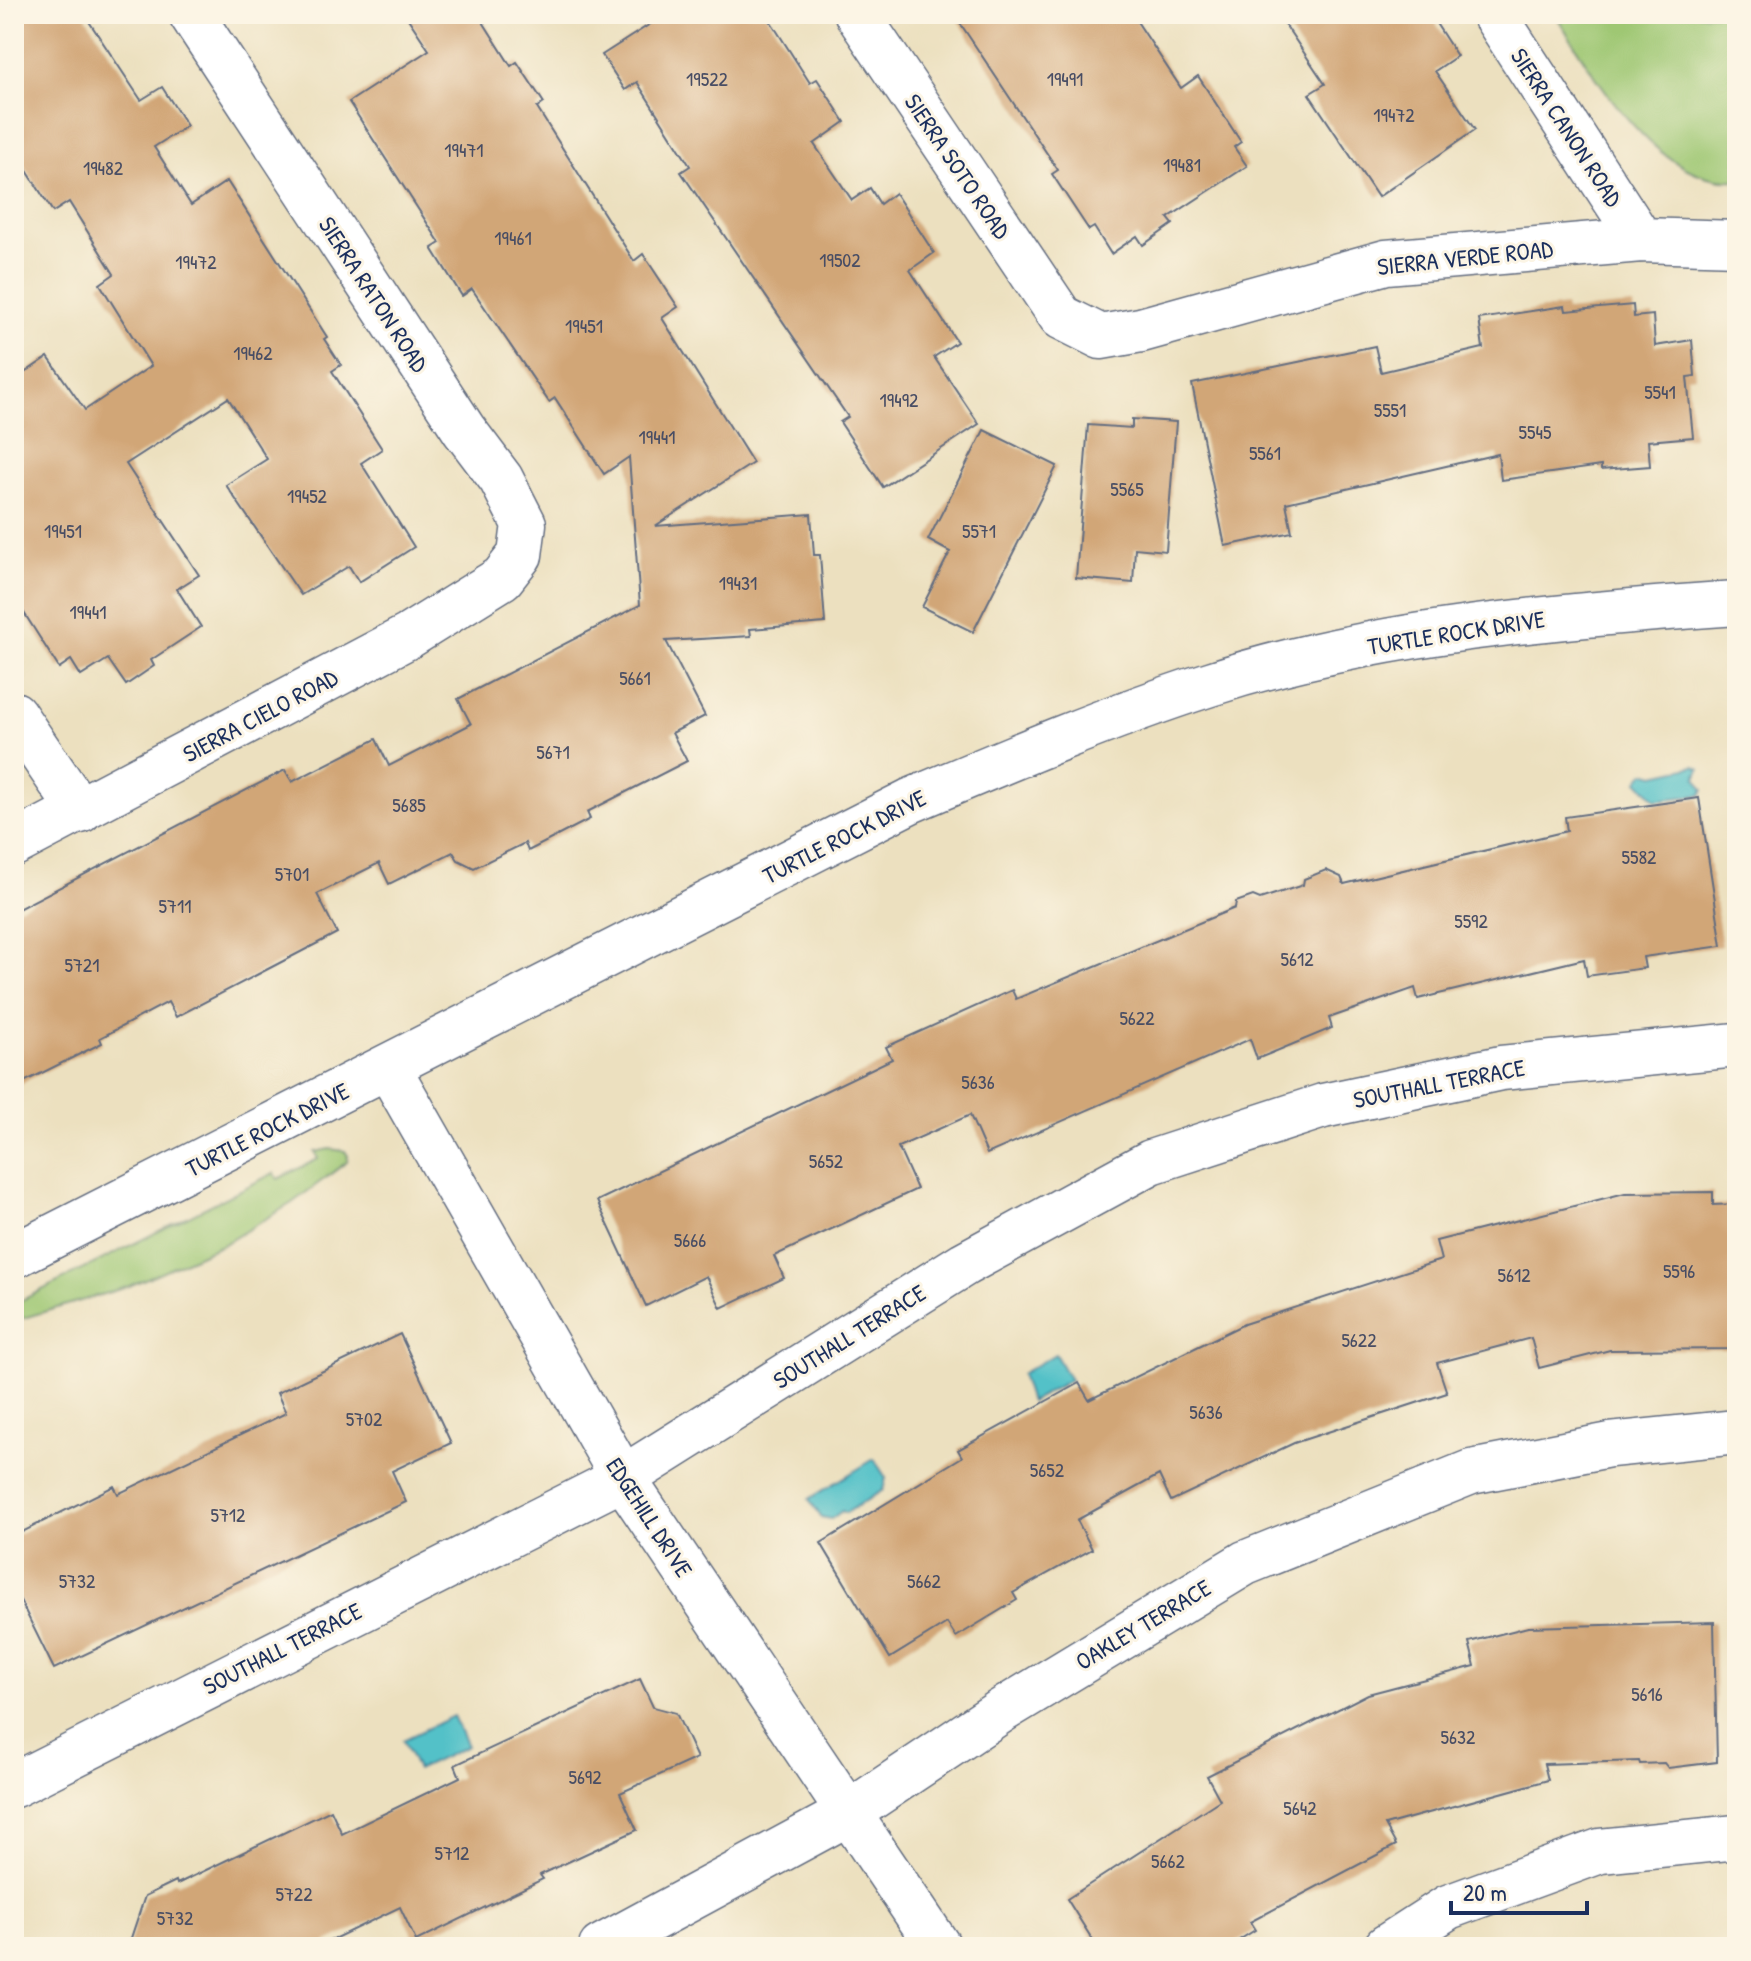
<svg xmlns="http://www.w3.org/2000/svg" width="1751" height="1961" viewBox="0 0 1751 1961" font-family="'Patrick Hand',sans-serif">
<rect width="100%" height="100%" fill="#fcf5e5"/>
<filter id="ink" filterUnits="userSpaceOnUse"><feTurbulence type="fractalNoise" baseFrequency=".0125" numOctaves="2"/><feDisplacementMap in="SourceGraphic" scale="16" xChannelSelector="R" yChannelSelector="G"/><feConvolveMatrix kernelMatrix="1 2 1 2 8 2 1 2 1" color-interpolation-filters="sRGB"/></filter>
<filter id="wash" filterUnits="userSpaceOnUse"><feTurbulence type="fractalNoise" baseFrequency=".006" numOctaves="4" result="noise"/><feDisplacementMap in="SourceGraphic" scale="32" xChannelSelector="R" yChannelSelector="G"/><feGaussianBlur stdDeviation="1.8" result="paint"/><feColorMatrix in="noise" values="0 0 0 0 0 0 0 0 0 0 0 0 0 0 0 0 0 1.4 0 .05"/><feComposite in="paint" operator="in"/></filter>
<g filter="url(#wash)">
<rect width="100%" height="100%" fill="#ece0bf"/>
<g fill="#9fc773" stroke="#5d7b68" stroke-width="2">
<path d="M1555,14H1737V180C1656,186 1593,73 1555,14Z"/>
<path d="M329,1149L345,1151L348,1156L347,1162L292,1203L224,1244L127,1287L14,1321V1304L274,1173L278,1179L318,1159L315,1152Z"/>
</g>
<g fill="#53c1c8" stroke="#377893" stroke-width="2">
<path d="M1695,766L1700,769L1696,778L1704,790L1701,795L1656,800L1638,781L1645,772L1655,775Z"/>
<path d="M1055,1354L1070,1380L1030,1402L1021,1374Z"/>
<path d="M874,1459L886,1478L883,1490L846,1513L842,1511L831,1519L821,1517L809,1499Z"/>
<path d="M453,1716L467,1746L417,1770L403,1740Z"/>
</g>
<g id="blocks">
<g fill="#d1a677">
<path d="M14,14H84L141,100L162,87L187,126L154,147L191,205L227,181L327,337L324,339L341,365L332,371L382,449L361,463L414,547L359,582L349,566L301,595L226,485L267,459L228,398L126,464L199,575L177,589L201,627L151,660L154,666L126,685L108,659L81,676L71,660L59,668L14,597V380L48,357L85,410L151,366L100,284L114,274L69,202L53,212L14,150Z"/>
<path d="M405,14H478L511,66L517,62L544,103L537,108L634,261L643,254L678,307L662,318L753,463L655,526L811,514L814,555H820L825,623L750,629L751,636L666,641L705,716L672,733L687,761L587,812L590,819L528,851L525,843L474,868L458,860L453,852L389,884L379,863L317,894L337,933L176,1017L168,1002L100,1038L102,1043L14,1087V911L285,770L292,782L376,739L389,766L471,724L458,699L640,605L629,457L604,474L555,398L549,402L472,289L462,296L432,248L440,243L349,102L429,50Z"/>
<path d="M666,14H766L810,83L817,79L845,122L814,144L852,200L870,188L880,204L895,193L934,253L910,270L957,342L934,357L979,424L883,487L840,422L848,417L681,172L690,166L637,82L625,90L602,55Z"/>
<path d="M954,14H1132L1181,88L1198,76L1241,142L1234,147L1247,166L1168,218L1173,224L1143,245L1137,236L1111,254L1094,227L1089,230L1052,174L1058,170Z"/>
<path d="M1278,14H1430L1457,56L1435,71L1475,130L1378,197L1309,94L1325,84Z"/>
<path d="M1633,305L1634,317L1653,315L1655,346L1692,340L1695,376L1687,377L1693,437L1648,441L1650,466L1601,470V466L1501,480L1498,454L1286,503L1292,532L1225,546L1192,384L1375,346L1381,372L1483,348L1479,319L1565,306L1566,311Z"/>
<path d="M1132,419L1176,422L1166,551L1135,548L1133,583L1076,578L1088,425L1132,428Z"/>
<path d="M984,430L1057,466L973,632L922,607L950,552L928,540Z"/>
<path d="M1699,798L1722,946L1643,957L1645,968L1587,976L1584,959L1418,999L1415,988L1329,1018L1332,1028L1257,1059L1250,1039L987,1154L970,1115L898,1147L917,1189L774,1256L784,1278L721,1308L706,1276L646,1306L597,1201L892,1059L886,1047L1012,990L1016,999L1235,908L1236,902L1253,896L1260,899L1303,885L1304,879L1326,870L1341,877L1344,884L1567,831L1565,817Z"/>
<path d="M1713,1192V1205L1737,1204V1349L1610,1350L1539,1368L1531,1338L1437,1363L1447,1393L1294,1443L1171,1501L1159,1475L1077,1520L1092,1549L1013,1593L1017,1600L956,1637L947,1623L890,1658L821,1543L962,1457L958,1450L1079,1383L1089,1400L1244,1324L1441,1260L1436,1241L1625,1193Z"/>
<path d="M400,1334L451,1443L392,1471L406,1502L54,1669L14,1588V1536L114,1486L118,1494L286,1413L277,1393Z"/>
<path d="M1714,1622L1717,1762L1668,1768L1664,1763L1640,1764L1639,1761L1544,1764L1548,1780L1385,1825L1396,1845L1250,1922L1255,1930L1228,1947H1097L1067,1899L1220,1800L1207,1776L1368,1694L1475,1666L1469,1642L1528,1627Z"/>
<path d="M640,1679L653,1707L676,1713L697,1758L620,1793L637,1830L540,1875L543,1879L416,1941L400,1907L317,1947H128L145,1896L176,1881L177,1884L331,1810L342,1834L460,1777L455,1765Z"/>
</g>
</g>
</g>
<g filter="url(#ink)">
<use href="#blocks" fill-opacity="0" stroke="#646d80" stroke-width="2"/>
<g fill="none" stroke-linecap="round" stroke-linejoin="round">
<g stroke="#646d80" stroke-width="47">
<g id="minor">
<path d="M857,14L1061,317L1101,337L1141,330L1386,262L1641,240L1737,243"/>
<path d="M1494,14L1641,240"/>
<path d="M14,714L80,811"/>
<path d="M14,844L409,636L502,578L520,555L524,524L501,479L464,430L191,14"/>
<path d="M389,1069L623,1478L939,1947"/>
<path d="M14,1256L910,801C1009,759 1108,717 1210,684C1377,630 1563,615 1737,603"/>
<path d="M14,1785L623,1478L964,1264L1151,1162L1323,1106L1501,1068L1737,1045"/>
<path d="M601,1947L847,1814L1001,1711L1245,1563L1471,1472L1610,1445L1737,1432"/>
<path d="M1386,1947L1448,1907L1600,1851L1737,1837"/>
</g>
</g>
<use href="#minor" stroke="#fff" stroke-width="44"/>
</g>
</g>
<g text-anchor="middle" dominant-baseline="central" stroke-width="6" stroke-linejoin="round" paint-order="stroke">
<g font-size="20" fill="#484d64">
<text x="707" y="78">19522</text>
<text x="1065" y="78">19491</text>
<text x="1394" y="114">19472</text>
<text x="464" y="149">19471</text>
<text x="1182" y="164">19481</text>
<text x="103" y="167">19482</text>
<text x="513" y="237">19461</text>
<text x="840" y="259">19502</text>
<text x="196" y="261">19472</text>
<text x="584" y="325">19451</text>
<text x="253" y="352">19462</text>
<text x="1660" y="391">5541</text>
<text x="899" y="399">19492</text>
<text x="1390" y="409">5551</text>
<text x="1535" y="431">5545</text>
<text x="657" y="436">19441</text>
<text x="1265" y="452">5561</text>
<text x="1127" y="488">5565</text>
<text x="307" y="495">19452</text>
<text x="63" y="530">19451</text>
<text x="979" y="530">5571</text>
<text x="738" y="582">19431</text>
<text x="88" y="611">19441</text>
<text x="635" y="677">5661</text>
<text x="553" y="751">5671</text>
<text x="409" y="804">5685</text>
<text x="1639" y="856">5582</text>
<text x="292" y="873">5701</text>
<text x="175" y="905">5711</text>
<text x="1471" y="920">5592</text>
<text x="1297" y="958">5612</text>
<text x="82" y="964">5721</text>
<text x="1137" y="1017">5622</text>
<text x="978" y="1081">5636</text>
<text x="826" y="1160">5652</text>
<text x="690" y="1239">5666</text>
<text x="1679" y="1270">5596</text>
<text x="1514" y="1274">5612</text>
<text x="1359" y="1339">5622</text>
<text x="1206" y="1411">5636</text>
<text x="364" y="1418">5702</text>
<text x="1047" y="1469">5652</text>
<text x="228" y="1514">5712</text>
<text x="77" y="1580">5732</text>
<text x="924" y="1580">5662</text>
<text x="1647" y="1693">5616</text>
<text x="1458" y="1736">5632</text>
<text x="585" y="1776">5692</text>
<text x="1300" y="1807">5642</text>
<text x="452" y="1852">5712</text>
<text x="1168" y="1860">5662</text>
<text x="294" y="1893">5722</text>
<text x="175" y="1917">5732</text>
</g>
<g font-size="24" fill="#1b2f5e" stroke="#fcf5e5">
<text transform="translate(1567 127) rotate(57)">SIERRA CANON ROAD</text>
<text transform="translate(958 166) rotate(56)">SIERRA SOTO ROAD</text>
<text transform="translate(1465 257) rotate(-6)">SIERRA VERDE ROAD</text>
<text transform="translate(374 294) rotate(57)">SIERRA RATON ROAD</text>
<text transform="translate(1456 632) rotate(-9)">TURTLE ROCK DRIVE</text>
<text transform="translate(260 715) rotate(-28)">SIERRA CIELO ROAD</text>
<text transform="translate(844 836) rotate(-27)">TURTLE ROCK DRIVE</text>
<text transform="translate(1439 1083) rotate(-11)">SOUTHALL TERRACE</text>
<text transform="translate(267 1129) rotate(-27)">TURTLE ROCK DRIVE</text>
<text transform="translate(849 1336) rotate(-32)">SOUTHALL TERRACE</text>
<text transform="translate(650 1517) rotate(57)">EDGEHILL DRIVE</text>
<text transform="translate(1143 1624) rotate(-31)">OAKLEY TERRACE</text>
<text transform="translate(282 1648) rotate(-27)">SOUTHALL TERRACE</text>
</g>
</g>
<rect width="1751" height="1961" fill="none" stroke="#fcf5e5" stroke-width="48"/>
<path d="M1451 1901v12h136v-12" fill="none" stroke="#1b2f5e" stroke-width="4"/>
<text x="1463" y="1901" font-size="24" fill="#1b2f5e" stroke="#fcf5e5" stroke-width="6" paint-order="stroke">20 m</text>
</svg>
